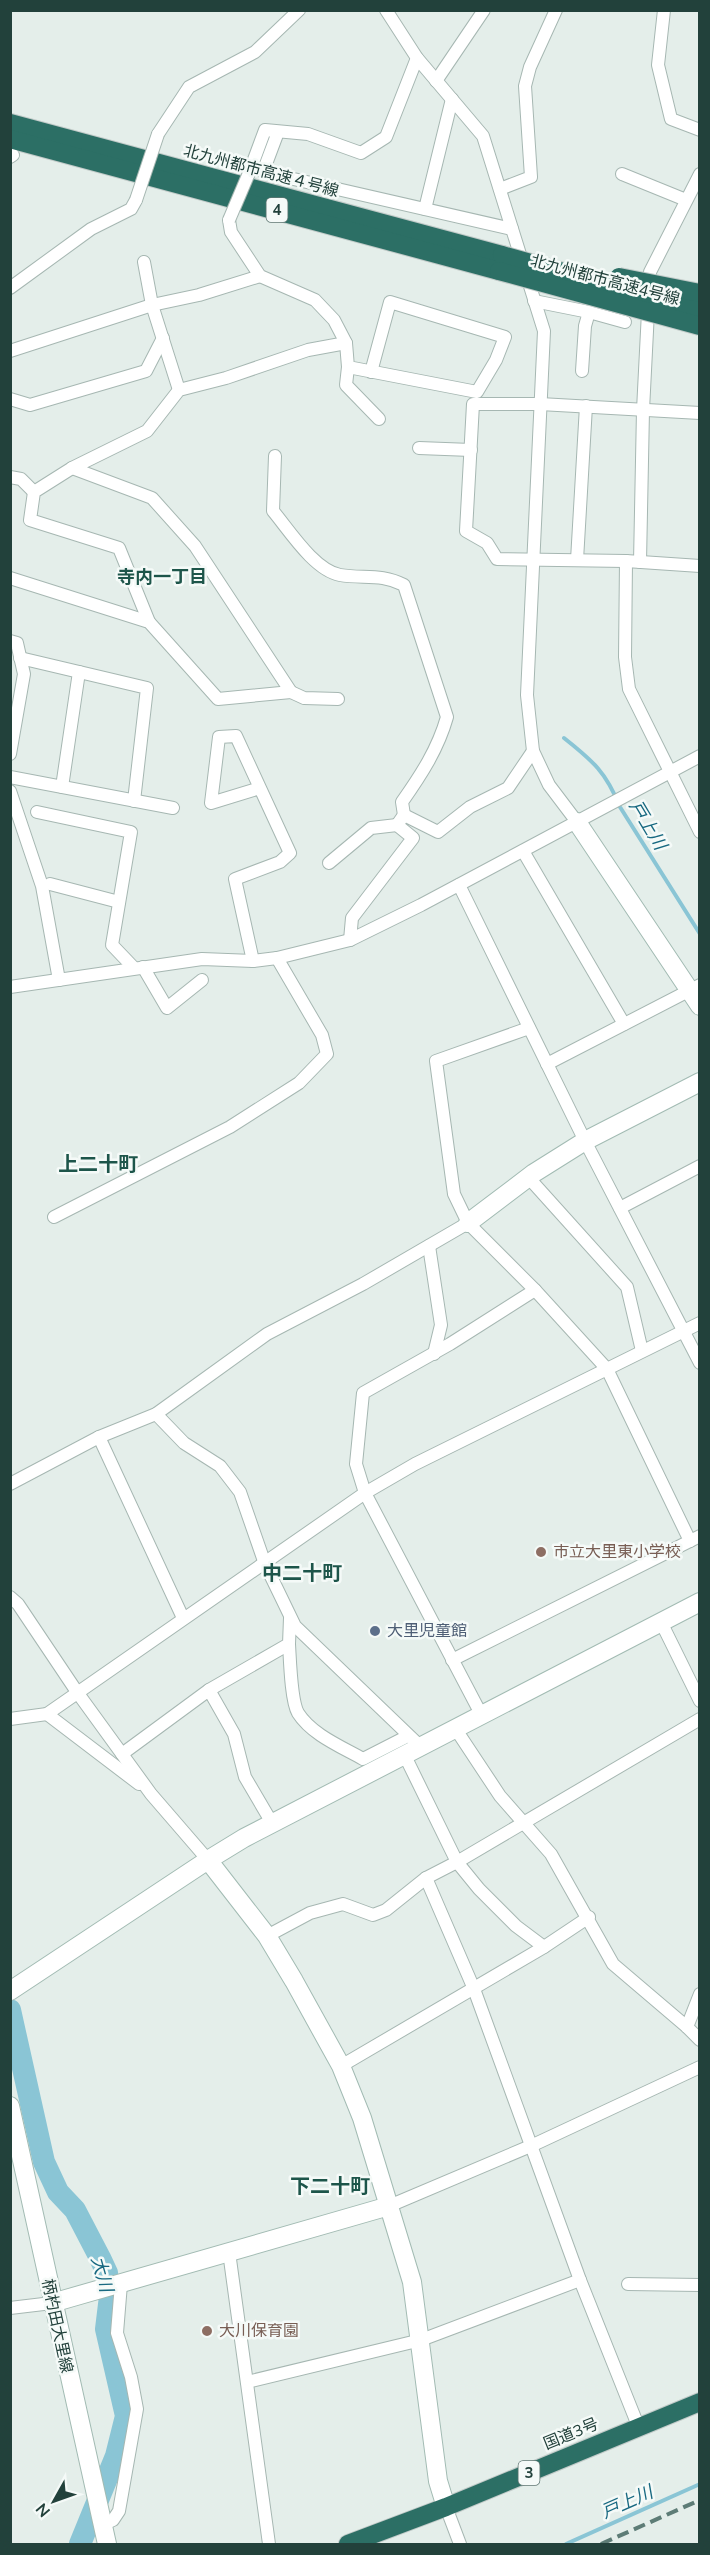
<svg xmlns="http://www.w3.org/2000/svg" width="710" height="2555" viewBox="0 0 710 2555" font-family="'Nunito Sans','Noto Sans JP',sans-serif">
<rect width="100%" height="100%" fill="#e4eeea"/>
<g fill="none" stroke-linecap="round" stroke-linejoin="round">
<g stroke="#8ac5d5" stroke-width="4">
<path d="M564,738C593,761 606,772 620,807L700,934"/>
<path d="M566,2544L700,2484"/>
</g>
<path stroke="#8ac5d5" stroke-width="22" d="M10,2010L44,2162L58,2192L75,2210L100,2258L107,2273L110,2296L106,2329L126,2416L116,2456L80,2544"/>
<g stroke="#a6b7b2" stroke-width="14">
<g id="street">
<path d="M386,10L417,58L483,136L544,331L527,695L533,751L549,785L577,822"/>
<path d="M664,10L658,65L671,119L700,130"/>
<path d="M436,81L484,10"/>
<path d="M278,132L263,172L512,229"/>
<path d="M158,134L189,87L255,52L299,10"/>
<path d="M10,157L13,155"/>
<path d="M249,173L265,130L308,134L361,153L386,137L417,58"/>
<path d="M622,174L686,200"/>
<path d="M500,189L531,177L525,86L530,67L556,10"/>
<path d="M425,209L452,99"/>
<path d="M229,220L231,232L260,276L315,300L334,320L346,343L348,367L477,392L496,360L505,337L390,302L371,372"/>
<path d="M144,262L152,305L179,390"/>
<path d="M10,288L91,229L131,209L136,200"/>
<path d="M534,301L589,312L585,326L582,371"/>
<path d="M589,312L625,322"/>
<path d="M10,351L152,305L199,295L260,276"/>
<path d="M348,367L346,385L379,419"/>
<path d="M10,399L30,405L146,371L163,338"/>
<path d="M700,413L540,404H473L466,531L487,543L497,559L626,561L700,566"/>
<path d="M419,448L471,450"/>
<path d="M275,456L273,511C289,530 314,570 340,575C363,579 381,573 404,585L447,717C438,749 421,775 402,802L404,815"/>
<path d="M72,468L34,492L30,520L119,548L149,622"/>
<path d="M10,477L21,479L34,492"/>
<path d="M577,560L586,406"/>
<path d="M626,561L625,657L629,689L700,832"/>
<path d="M640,562L643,410L650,272L700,174"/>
<path d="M10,578L149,622L218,699L291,692L195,546L152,498L72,468L147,431L179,390L226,378L308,350L346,343"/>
<path d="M10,641L17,643L24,674L10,754"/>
<path d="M20,658L147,688L134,801"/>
<path d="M291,692L304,698L338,699"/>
<path d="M10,777L173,808"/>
<path d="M62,787L79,672"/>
<path d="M10,791L42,886L59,980"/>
<path d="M37,812L131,832L112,945L134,968"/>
<path d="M523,851L624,1024"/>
<path d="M329,863L371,828L397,825"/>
<path d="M50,884L119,902"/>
<path d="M459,885L585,1141L700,1363"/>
<path d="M350,940L352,918L413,838L397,825L404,815L438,832L470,807L508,788L533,751"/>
<path d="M253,961L235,879L280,862L290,853L236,736L219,737L211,803L260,788"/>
<path d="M143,967L167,1008L202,980"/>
<path d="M10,987L202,959L253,961L277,958L350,940L421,905L700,756"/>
<path d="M529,1028L436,1061L454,1194L468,1223L535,1290L607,1369L690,1541"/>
<path d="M547,1064L700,985"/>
<path d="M528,1177L627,1287L642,1351"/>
<path d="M620,1208L700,1166"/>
<path d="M54,1217L230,1127L299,1083L327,1054L322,1035L277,958"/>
<path d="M429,1246L441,1325L434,1354"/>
<path d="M156,1414L184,1443L220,1466L240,1492L265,1564L295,1626L420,1746"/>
<path d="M99,1437L183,1618"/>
<path d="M10,1484L99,1437L156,1414L267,1334L363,1284L468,1223"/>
<path d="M10,1597L18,1604L77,1692L151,1794L208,1860"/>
<path d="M661,1622L700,1701"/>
<path d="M289,1644C290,1660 291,1701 298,1713C312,1735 342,1747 363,1759L408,1736"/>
<path d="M452,1660L700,1536"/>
<path d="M209,1690L289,1644L290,1618"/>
<path d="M47,1714L139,1784"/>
<path d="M481,1714L365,1493L356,1464L363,1393L450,1344L535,1290"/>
<path d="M10,1719L47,1714L365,1493L415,1464L700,1323"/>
<path d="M455,1728L500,1796L551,1854L613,1964L687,2027L700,2040"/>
<path d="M122,1754L209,1690L234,1734L245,1777L272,1823"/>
<path d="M404,1754L457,1862L479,1889L516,1926L544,1947"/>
<path d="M426,1878L474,1989L580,2280L639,2428"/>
<path d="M267,1936L310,1913L343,1904L373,1915L386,1910L426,1878L457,1862L700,1719"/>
<path d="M687,2027L700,1994"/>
<path d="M341,2066L544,1947L589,1917"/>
<path d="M389,2206L533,2145L700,2067"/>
<path d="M229,2252L269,2544"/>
<path d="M628,2284L700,2285"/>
<path d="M10,2308L52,2303"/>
<path d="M247,2382L421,2340L580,2280"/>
<path d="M446,2507L460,2544"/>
<path d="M102,2525L113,2520L119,2511L137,2409L131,2377L117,2333L121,2284"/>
</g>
</g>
<g stroke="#a2bbb3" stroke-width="20">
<g id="secondary">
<path d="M577,822L700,1006"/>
<path d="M468,1223L534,1173L585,1141L700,1082"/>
<path d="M208,1860L267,1936L294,1981L341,2066L362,2118L412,2282L438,2481L446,2507"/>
<path d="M10,1991L208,1860L244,1838L700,1602"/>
<path d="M10,2106L107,2544"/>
<path d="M52,2303L389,2206"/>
</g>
</g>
<g stroke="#c1cac8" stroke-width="20">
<g id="highway">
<path d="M10,123L502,255"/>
<path d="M10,139L499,271"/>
<path d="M348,2544L446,2507L700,2402"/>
</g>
</g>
<use href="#street" stroke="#fff" stroke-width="12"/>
<use href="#secondary" stroke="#fff" stroke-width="18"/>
<use href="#highway" stroke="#2c6f65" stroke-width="18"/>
<path stroke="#5d7c76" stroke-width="4" stroke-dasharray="12 6" stroke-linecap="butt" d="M601,2544L700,2500"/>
<g stroke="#a6b7b2" stroke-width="14" stroke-linecap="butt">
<g id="street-bridge">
<path d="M136,200L158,134"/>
<path d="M229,220L249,173"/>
</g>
</g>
<g stroke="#c1cac8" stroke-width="20" stroke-linecap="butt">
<g id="highway-bridge">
<path d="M502,255L700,310"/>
<path d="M499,271L700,326"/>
<path d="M619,277L700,293"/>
</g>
</g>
<use href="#street-bridge" stroke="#fff" stroke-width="12"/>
<use href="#highway-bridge" stroke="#2c6f65" stroke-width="18"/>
</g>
<g fill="#8d6e63" stroke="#f5faf8" stroke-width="2">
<circle cx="541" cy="1552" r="6"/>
<circle cx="207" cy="2331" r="6"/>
</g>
<circle fill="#5c6f8a" stroke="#f5faf8" stroke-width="2" cx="375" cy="1631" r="6"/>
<g text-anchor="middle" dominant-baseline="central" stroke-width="5" stroke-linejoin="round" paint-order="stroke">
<g fill="#f5faf8" stroke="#617874" stroke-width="1.5">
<rect x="266.5" y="198" width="21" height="24" rx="4.5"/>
<rect x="518.5" y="2461" width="21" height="24" rx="4.5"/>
</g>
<g font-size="15" font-weight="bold" fill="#22413b">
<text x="277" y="210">4</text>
<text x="529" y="2473">3</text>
</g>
<g font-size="16" fill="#22413b" stroke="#f5faf8">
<text transform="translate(261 171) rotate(15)">北九州都市高速４号線</text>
<text transform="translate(605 280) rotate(15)">北九州都市高速4号線</text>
<text transform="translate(57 2326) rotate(78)">柄杓田大里線</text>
<text transform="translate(571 2434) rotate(-22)">国道3号</text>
</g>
<g font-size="16" fill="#785e54" stroke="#f5faf8" text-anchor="start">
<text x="553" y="1552">市立大里東小学校</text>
<text x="219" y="2331">大川保育園</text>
</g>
<g font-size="16" fill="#4e5e75" stroke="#f5faf8" text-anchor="start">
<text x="387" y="1631">大里児童館</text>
</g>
<g font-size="18" font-weight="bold" fill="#1d554a" stroke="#f5faf8">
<text x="162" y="577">寺内一丁目</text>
</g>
<g font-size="18" font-style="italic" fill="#186981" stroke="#f5faf8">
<text transform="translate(648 825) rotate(59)">戸上川</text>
<text transform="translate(102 2274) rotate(74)">大川</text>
<text transform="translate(627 2502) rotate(-24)">戸上川</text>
</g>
<g font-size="20" font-weight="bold" fill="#1d554a" stroke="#f5faf8">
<text x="98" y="1164">上二十町</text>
<text x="302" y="1573">中二十町</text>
<text x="330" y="2186">下二十町</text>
</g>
</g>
<rect width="710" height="2555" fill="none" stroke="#22413b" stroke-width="24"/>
<g transform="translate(54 2501) rotate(230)" stroke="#f5faf8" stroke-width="4.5" paint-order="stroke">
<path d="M0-4.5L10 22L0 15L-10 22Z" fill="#22413b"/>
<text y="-9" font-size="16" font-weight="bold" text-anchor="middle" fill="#22413b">N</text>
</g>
</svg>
